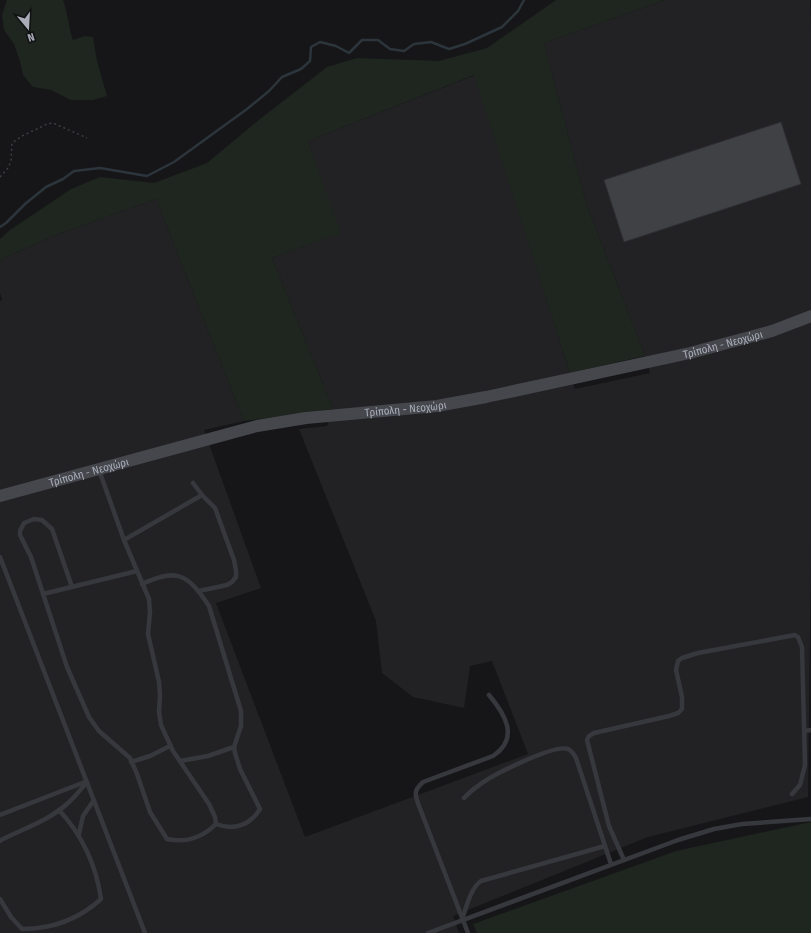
<svg xmlns="http://www.w3.org/2000/svg" width="811" height="933" viewBox="0 0 811 933" font-family="'Fira Sans Condensed',sans-serif">
<rect width="100%" height="100%" fill="#161618"/>
<path fill="#222225" d="M665,0H810L811,33V547L808,797L648,837L453,916L459,933H0V301L2,300L0,293V260L53,236L156,199L244,421L204,430L261,588L216,603L305,837L528,754L492,661L470,666L464,708L413,697L382,673L376,621L299,429L327,426L333,409L272,258L340,233L308,141L475,75L575,389L650,373L645,356L586,203L544,43Z"/>
<g fill="#1e261f">
<path d="M7,0H63C68,13 68,26 73,40L85,36L93,37L97,61L107,96L93,100H71L51,90L33,87L23,75L20,61L14,44L4,30L2,15Z"/>
<path d="M556,0H665L544,43L586,203L645,356L570,373L474,75L308,141L341,233L272,258L333,409L244,421L156,199L53,236L0,260V239L10,230L71,189L100,177L154,183L207,163L260,119L327,67L357,58L439,61L487,48Z"/>
<path d="M811,822V933H477L473,924L676,851Z"/>
</g>
<g fill="none" stroke-linecap="round" stroke-linejoin="round">
<path stroke="#2c353c" stroke-width="2.5" d="M0,227L6,223L25,204L46,187L63,179L74,171L100,168L147,176L174,162L247,109L269,91L282,77L301,69L310,61L311,47L320,42L336,46L349,53L362,40H378L390,49L404,51L414,44L431,42L449,49L465,44L502,27L518,11L524,0"/>
</g>
<path fill="#404145" stroke="#303034" d="M781,122L801,184L624,242L604,180Z"/>
<g fill="none" stroke-linecap="round" stroke-linejoin="round">
<path stroke="#3d3f44" stroke-width="1.5" stroke-dasharray="2 3" stroke-linecap="butt" d="M0,177L8,168L11,161L12,143L22,136L39,128L47,124L53,123L87,138"/>
<g stroke="#37383d" stroke-width="4.5">
<path d="M99,470L124,540L149,599L150,612L148,634L159,682L160,695L159,712L161,725L173,751L209,804L215,817L216,824"/>
<path d="M193,483L202,495L215,508L234,560L236,571V577L232,582L227,585L199,591"/>
<path d="M124,540L202,495"/>
<path d="M0,557L145,933"/>
<path d="M142,584C178,567 188,575 209,606L241,711V726L234,747L235,753L240,769L260,809C250,825 234,831 216,824"/>
<path d="M72,587L52,529L42,520L34,519L24,523L20,531V535L31,557L67,667L89,717L99,731L130,758L137,774L150,812L167,839C186,843 202,838 216,824"/>
<path d="M43,594L137,571"/>
<path d="M804,731L811,730"/>
<path d="M180,761L208,756L234,747"/>
<path d="M131,762L150,756L170,746"/>
<path d="M464,798C468,794 473,789 478,786C490,776 554,744 568,749C572,751 574,754 576,758L611,864"/>
<path d="M0,815L85,782"/>
<path d="M79,834L83,816L94,800"/>
<path d="M0,841L3,839C25,828 50,820 68,803C75,797 81,789 87,782"/>
<path d="M624,860L609,826L587,740L589,736L594,733L669,716L678,713L682,709V697L676,670L678,661L682,658L698,653L795,635L798,637L802,647L805,765L800,785L792,794"/>
<path d="M0,899L11,917L22,929C53,929 78,920 101,899C96,864 83,836 59,810"/>
<path d="M462,919C467,906 470,889 481,881L605,846"/>
<path d="M428,933L678,840L714,829L742,824L811,819"/>
<path d="M468,933L419,806C415,795 413,791 423,782L493,756C520,738 505,714 489,695"/>
</g>
<path stroke="#45474d" stroke-width="12" id="s1" d="M0,496L257,426L306,418L437,406L486,397L690,353L772,331L811,316"/>
</g>
<g text-anchor="middle" dominant-baseline="central" stroke-width="3" stroke-linejoin="round" paint-order="stroke">
<g font-size="11" fill="#a8adb8" stroke="#111113">
<text stroke="none"><textPath href="#s1" startOffset="740">Τρίπολη - Νεοχώρι</textPath></text>
<text stroke="none"><textPath href="#s1" startOffset="416">Τρίπολη - Νεοχώρι</textPath></text>
<text stroke="none"><textPath href="#s1" startOffset="92">Τρίπολη - Νεοχώρι</textPath></text>
</g>
</g>
<g transform="translate(28 28) rotate(162)" stroke="#111113" stroke-width="3" paint-order="stroke">
<path d="M0-3L7 15L0 10L-7 15Z" fill="#a8adb8"/>
<text y="-6" font-size="11" font-weight="bold" text-anchor="middle" fill="#a8adb8">N</text>
</g>
</svg>
